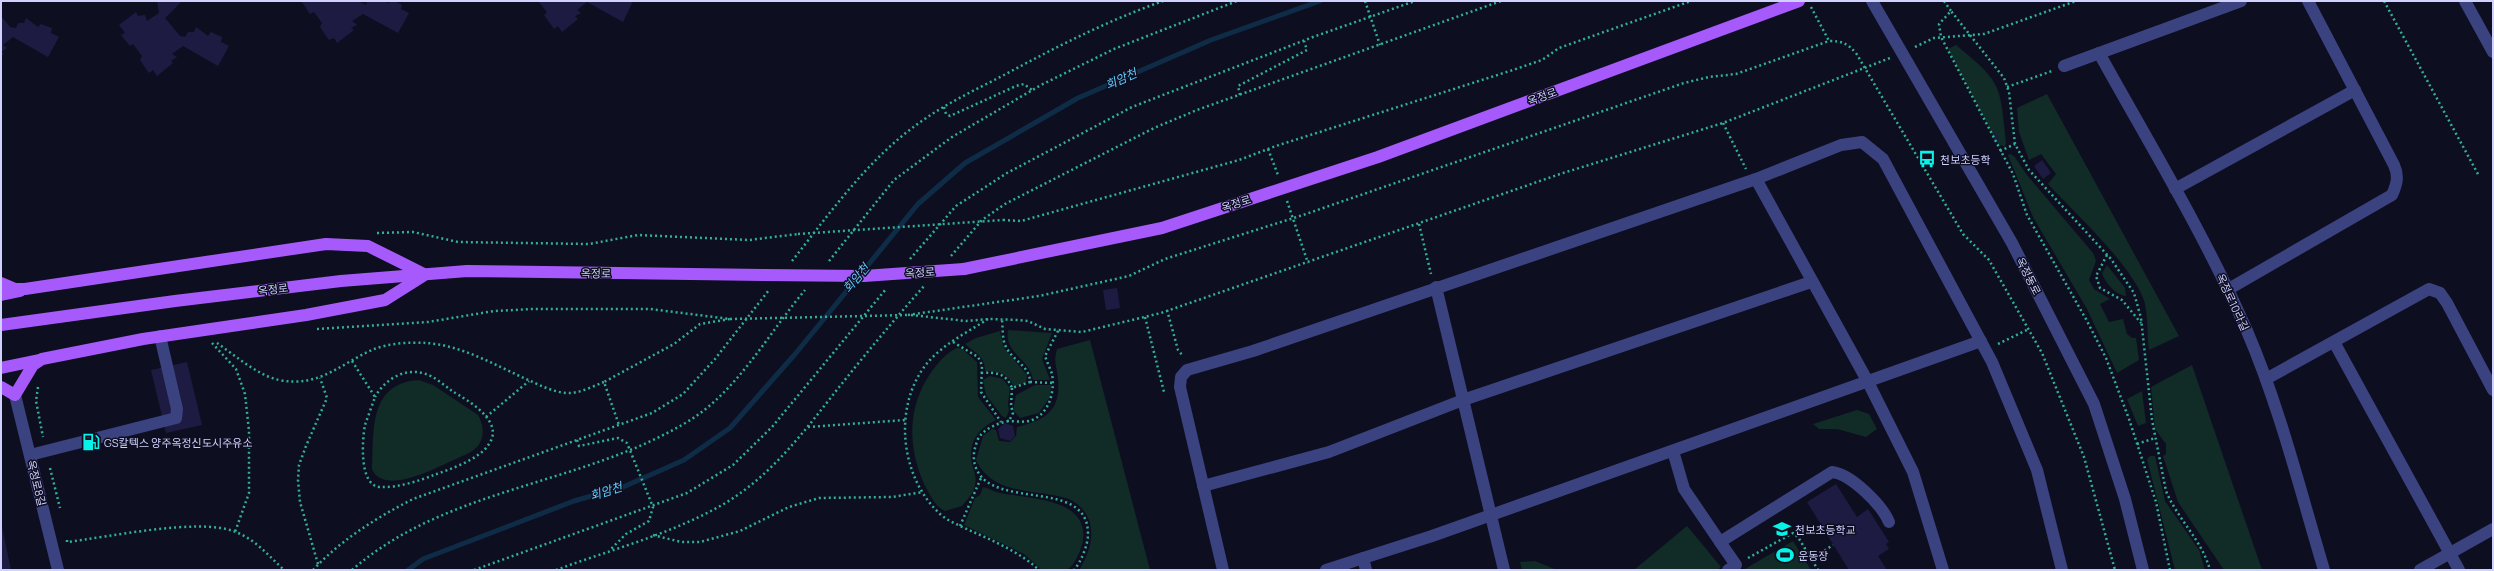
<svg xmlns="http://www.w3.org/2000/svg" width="2494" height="571" viewBox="0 0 2494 571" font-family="Manrope,'Noto Sans KR',sans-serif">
<rect width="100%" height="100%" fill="#0e0e21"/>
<g fill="#112b26">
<path d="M1956,45C2002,83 2000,84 2006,142L2005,147L1998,144L1948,49Z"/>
<path d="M2047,94L2179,336L2149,350C2147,335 2148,318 2145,304C2136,269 2074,212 2048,184L2056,174L2041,154L2029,160L2019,132L2017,108Z"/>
<path d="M2010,154L2014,156L2027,175L2093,253L2096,261L2089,280L2094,289L2110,299L2100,304L2109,322L2123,319L2127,334L2132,338H2136L2139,360L2117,373L2087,309L2033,217L2008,155Z"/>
<path d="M2107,265L2125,288L2126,296C2116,295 2105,283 2102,273Z"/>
<path d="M1008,330L1052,333L1042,359L1050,380H1033C1030,359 1004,354 1008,330Z"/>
<path d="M1000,331L1004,348L1027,375L1026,382L1014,387C1008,373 998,371 985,371C985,356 975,353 965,344L976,338Z"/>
<path d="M1090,340L1150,570H1079C1094,547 1100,515 1069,499C1064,497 1057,496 1052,495C1022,490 990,490 976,460L983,436L992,429L996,430L999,441L1010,442L1016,436L1017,427C1044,420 1061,412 1058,379C1057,366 1053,363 1057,349Z"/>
<path d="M957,348L962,349L977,362L978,397L996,420C977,429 968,443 972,464C974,471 977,478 975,485C974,493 967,500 962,506L945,511C934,506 931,496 925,486C907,447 907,406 932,371C939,362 946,353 957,348Z"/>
<path d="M2192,365L2262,570H2224L2178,502L2163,456L2166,454V444L2155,429L2151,387Z"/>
<path d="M990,376L1003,379L1010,388L1008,404L1009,411L1006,418L1002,416L986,395L983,380Z"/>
<path d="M419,380L433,385L478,415C484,425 485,438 477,447C473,452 462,456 456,459C437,467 384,497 372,469C374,432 368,383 419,380Z"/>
<path d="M1035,385H1051L1050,397L1039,413L1020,418L1013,410L1016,395Z"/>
<path d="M2142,391L2146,423L2138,426L2127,399Z"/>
<path d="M1857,410L1869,414L1877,429L1866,437L1837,429H1819L1813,424Z"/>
<path d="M2150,456H2155L2165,501L2199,550L2205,570H2175L2147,459Z"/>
<path d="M983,487C989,488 994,492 1000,493C1030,499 1089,498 1083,541C1081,550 1075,565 1067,570H1042L1024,554L964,525L975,498L980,495Z"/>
<path d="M1687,526L1721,567L1717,570H1634Z"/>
<path d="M1793,541L1811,570H1743Z"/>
<path d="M1535,561L1557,570H1522L1520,562Z"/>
</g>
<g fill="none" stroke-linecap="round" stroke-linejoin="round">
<path stroke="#0e2c46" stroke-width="5" d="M408,570L423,559L574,501L623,487L684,460L730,428L796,353L918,204L965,163L1078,98L1211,40L1320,1"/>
</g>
<g fill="#1d1b42">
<path d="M157,1H182L165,18L180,36L185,37L188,32H194L196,27L208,36L211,32L222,37L221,42L229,46L218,66L183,46L172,54L177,57L171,61L173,63L157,76L153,70L149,73L140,60L142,56L133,44L130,46L121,35L125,33L119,25L136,12L138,16L145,15L147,21L159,13Z"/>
<path d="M304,1H358L366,5L367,1H385L388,3L394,1L402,5L401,9L409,13L398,33L363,14L352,21L357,25L351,28L354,30L337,43L334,38L329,40L320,27L322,23L314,12L310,14L302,2Z"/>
<path d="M538,1H633L623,22L587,2L577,10L581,13L575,16L578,19L562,32L558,26L554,29L544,15L547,12Z"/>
<path d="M1,16L10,27L16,28L18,23H24L26,18L38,27L41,24L52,28L51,33L59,37L48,57L13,37L3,45L7,48L1,52L4,54L1,56Z"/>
<path d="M1996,133L1999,140L1995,142L1992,135Z"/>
<path d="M2042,160L2051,173L2043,179L2034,166Z"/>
<path d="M1117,288L1120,308L1106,310L1103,290Z"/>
<path d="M187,362L202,425L166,433L151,370Z"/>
<path d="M1005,423L1013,426L1015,436L1010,441L1000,438L998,429Z"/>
<path d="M1836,484L1857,517L1868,509L1889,542L1886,544L1889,549L1878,556L1887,570H1849L1807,502Z"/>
<path d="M2,527L11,570H1Z"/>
</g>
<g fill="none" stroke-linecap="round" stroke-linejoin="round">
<g stroke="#31b096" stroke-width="2.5" stroke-dasharray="2 3" stroke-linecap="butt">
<path d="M1365,1L1380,45"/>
<path d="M1944,1L1951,11"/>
<path d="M2384,1L2479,176"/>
<path d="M1811,7L1829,41"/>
<path d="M1915,47L1934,38L1984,34L2076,1"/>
<path d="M2007,87L2052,71"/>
<path d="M1240,95L1238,86L1307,50L1304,41"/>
<path d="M944,107L946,114L950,116L1016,86L1024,84L1032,90"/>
<path d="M1723,123L1746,169"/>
<path d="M1268,149L1278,175"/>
<path d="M2000,151L2015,144"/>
<path d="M1287,201L1308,263"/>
<path d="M1003,220L1021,221L1239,160L1276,146L1513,70L1542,60L1559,48L1691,1"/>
<path d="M1419,224L1431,274"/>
<path d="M377,233L413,232L458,242L589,244L638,235L749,240L798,234"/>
<path d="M2107,255L2096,276L2100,288L2122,300L2141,323"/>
<path d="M951,256L982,220L1005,204L1154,128L1197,110L1501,1"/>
<path d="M910,259L956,206L1007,173L1132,107L1313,37L1415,1"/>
<path d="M792,261C830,213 868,159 919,123C945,104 975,90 1004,75C1056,47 1107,21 1163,1"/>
<path d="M829,261L894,180L952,137L1041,85L1114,49L1237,1"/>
<path d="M1167,310L1178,350L1183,356"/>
<path d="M908,315L1039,296L1129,276L1165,259L1303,215L1684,83L1709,77L1736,74L1829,41C1842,41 1847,43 1856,53L1963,234L1989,260L2042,353L2084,457L2115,570"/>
<path d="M911,315L966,321L989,319L1019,320L1028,321L1045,329L1082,332L1161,313L1560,174L1723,123L1890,58"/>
<path d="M1145,317L1164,392"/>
<path d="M988,319C968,332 945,343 929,361C893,402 899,473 937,511C946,521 959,525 971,531C994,541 1021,553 1039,570"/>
<path d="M317,329L428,322L494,311L533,309H650L730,319L700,324L674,344L604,382L619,425"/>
<path d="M953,342L978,357L982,365L981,392L1001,422"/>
<path d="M212,343L236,369L245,394L249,431V493L235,532"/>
<path d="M217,343C236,356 257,375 279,380C319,388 340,364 372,350C388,343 410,342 426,343C461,345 495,365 526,379C540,385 554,393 569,393C581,393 593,386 604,382"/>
<path d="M1998,344L2029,329"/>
<path d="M352,361L375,397C372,406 368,416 365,425C362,440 359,486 380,487C397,488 419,481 434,475C450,469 479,460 489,444C505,421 467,400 452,391C444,385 435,377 426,374C405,367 385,379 375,397"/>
<path d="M981,373C996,372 1006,373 1012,388L1030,382C1030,366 1013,361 1006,347C1002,340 1003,328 1002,320"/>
<path d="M1030,382L1053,383"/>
<path d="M38,387L36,401L43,437"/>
<path d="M1012,388L1011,406L1013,413L1009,421C998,423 983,429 978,439C974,449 972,458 976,468C993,511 1088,477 1088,534C1088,545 1081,562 1074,570"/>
<path d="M486,417L529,381"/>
<path d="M1007,421C1015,421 1025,423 1032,420C1050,413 1055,390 1052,374C1050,368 1047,362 1045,356L1059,329"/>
<path d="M808,427L905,420"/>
<path d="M577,440L579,446L618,438L627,443L653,507L649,521L626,534L611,549"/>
<path d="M2137,444L2155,438"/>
<path d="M50,468L60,508"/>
<path d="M960,526L981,478"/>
<path d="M653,535L681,542H700L740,531L789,507L819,498L892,497L923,492"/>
<path d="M67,540V542C109,537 197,518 233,531C254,538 268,555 284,570"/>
<path d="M1748,558L1793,533L1798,537L1818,570"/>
<path d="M1812,559L1833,545"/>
<path d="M318,564L300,502L298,480L299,465L306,446L327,398L320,378"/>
<path d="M313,570C342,539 376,518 413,499L652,413L683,394L715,359L769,290"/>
<path d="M352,570C445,488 582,485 687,422C737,392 768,334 805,290"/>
<path d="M474,570L687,493L733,465L772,427L886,289"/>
<path d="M556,570C610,550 671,534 722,505C772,476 805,430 840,386C867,352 895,319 924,286"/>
<path d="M2170,570L2156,502L2129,419L2106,358L2087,321L2027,215L2013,174L1941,37L1939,24L1951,11L2004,78L2009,92L2015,144L2029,170L2111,259L2134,293L2141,318L2152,420L2166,491C2178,520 2202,540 2210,570"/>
</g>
<g stroke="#3a427f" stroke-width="12">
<path d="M1872,1L2012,243L2094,404L2125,499L2143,570"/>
<path d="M2465,1L2493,52"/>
<path d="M2099,53C2150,145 2205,235 2247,331C2280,408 2300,490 2324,570"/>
<path d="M2064,66L2241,1"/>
<path d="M1756,179L1868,382L1913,472L1943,570"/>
<path d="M2175,189L2355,90"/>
<path d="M1436,287L1504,570"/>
<path d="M2227,290L2392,195C2397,184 2399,176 2394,165L2308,1"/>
<path d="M2334,342L2459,570"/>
<path d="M2266,379L2429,289L2440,293L2447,303L2493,390"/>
<path d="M15,395L58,570"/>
<path d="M1673,451L1684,489L1720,542L1832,472C1851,474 1882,505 1889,522"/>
<path d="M30,455L176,418L177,409L160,336"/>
<path d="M1203,486L1329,452L1463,400L1811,282"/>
<path d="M1720,542L1736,565L1728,570"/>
<path d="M1363,558L1366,570"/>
<path d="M1223,570L1180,387L1181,377L1187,370L1253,351L1756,179L1841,145L1862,142L1883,159L1992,362L2037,470L2062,570"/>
<path d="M1326,570L1432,536L1981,341"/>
<path d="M2420,570L2493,529"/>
</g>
<g stroke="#a75afb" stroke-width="12">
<path d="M964,269L1162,228L1378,157L1799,1"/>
<path d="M1,283L15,289H25L326,244L368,246L424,274"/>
<path d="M1,295L20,291"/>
<path d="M1,325L175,301L341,281L467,271L764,275"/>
<path d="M1,368L39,360"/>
<path d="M1,387L15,395L33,365L42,359L143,339L306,315L385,300L423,276"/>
</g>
<g stroke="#31b096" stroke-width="2.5" stroke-dasharray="2 3" stroke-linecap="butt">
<path d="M798,234L1003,220"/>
<path d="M730,319L908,315"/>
</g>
<path stroke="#a75afb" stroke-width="12" d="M764,275L864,276L964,269"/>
</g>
<defs>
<g id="bus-bare" transform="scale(1.38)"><path d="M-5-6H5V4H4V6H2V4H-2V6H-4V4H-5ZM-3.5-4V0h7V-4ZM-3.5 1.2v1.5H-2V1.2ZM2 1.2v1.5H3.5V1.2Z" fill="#07f3e8" stroke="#0e0e21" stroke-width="2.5" paint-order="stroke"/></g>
<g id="fuel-bare" transform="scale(1.38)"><path d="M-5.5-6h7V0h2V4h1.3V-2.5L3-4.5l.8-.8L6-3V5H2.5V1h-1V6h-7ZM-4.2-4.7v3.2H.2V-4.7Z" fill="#07f3e8" stroke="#0e0e21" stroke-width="2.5" paint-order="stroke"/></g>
<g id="school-bare" transform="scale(1.38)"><path d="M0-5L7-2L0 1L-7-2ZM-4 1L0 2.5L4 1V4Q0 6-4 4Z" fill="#07f3e8" stroke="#0e0e21" stroke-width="2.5" paint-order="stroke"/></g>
<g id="stadium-bare" transform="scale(1.38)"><path d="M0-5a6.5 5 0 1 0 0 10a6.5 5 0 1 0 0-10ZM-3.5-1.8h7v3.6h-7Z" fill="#07f3e8" stroke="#0e0e21" stroke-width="2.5" paint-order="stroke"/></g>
</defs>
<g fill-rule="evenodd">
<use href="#bus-bare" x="1927" y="159"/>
<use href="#fuel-bare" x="91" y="442"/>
<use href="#school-bare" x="1782" y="529"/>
<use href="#stadium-bare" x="1785" y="555"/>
</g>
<g text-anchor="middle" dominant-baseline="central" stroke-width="3" stroke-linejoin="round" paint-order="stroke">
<g font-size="11" fill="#d0d1fe" stroke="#0e0e21">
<text transform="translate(1542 96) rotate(-20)">옥정로</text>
<text transform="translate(1236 203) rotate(-18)">옥정로</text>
<text transform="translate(920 272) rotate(-4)">옥정로</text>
<text transform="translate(596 273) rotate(1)">옥정로</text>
<text transform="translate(2029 276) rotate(63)">옥정동로</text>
<text transform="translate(273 289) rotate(-7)">옥정로</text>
<text transform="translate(2233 302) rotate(65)">옥정로10라길</text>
<text transform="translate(37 483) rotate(76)">옥정로8길</text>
</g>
<g font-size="11" fill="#d0d1fe" stroke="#0e0e21" text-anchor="start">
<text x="1940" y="159">천보초등학</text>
<text x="104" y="442">GS칼텍스 양주옥정신도시주유소</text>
<text x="1795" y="529">천보초등학교</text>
<text x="1798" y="555">운동장</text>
</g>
<g font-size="12" font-style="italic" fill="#61cafb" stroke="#0e0e21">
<text transform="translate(1121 79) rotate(-24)">회암천</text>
<text transform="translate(856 278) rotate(-50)">회암천</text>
<text transform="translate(606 491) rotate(-17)">회암천</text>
</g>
</g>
<rect width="2494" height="571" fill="none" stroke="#d0d1fe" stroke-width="4"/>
</svg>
